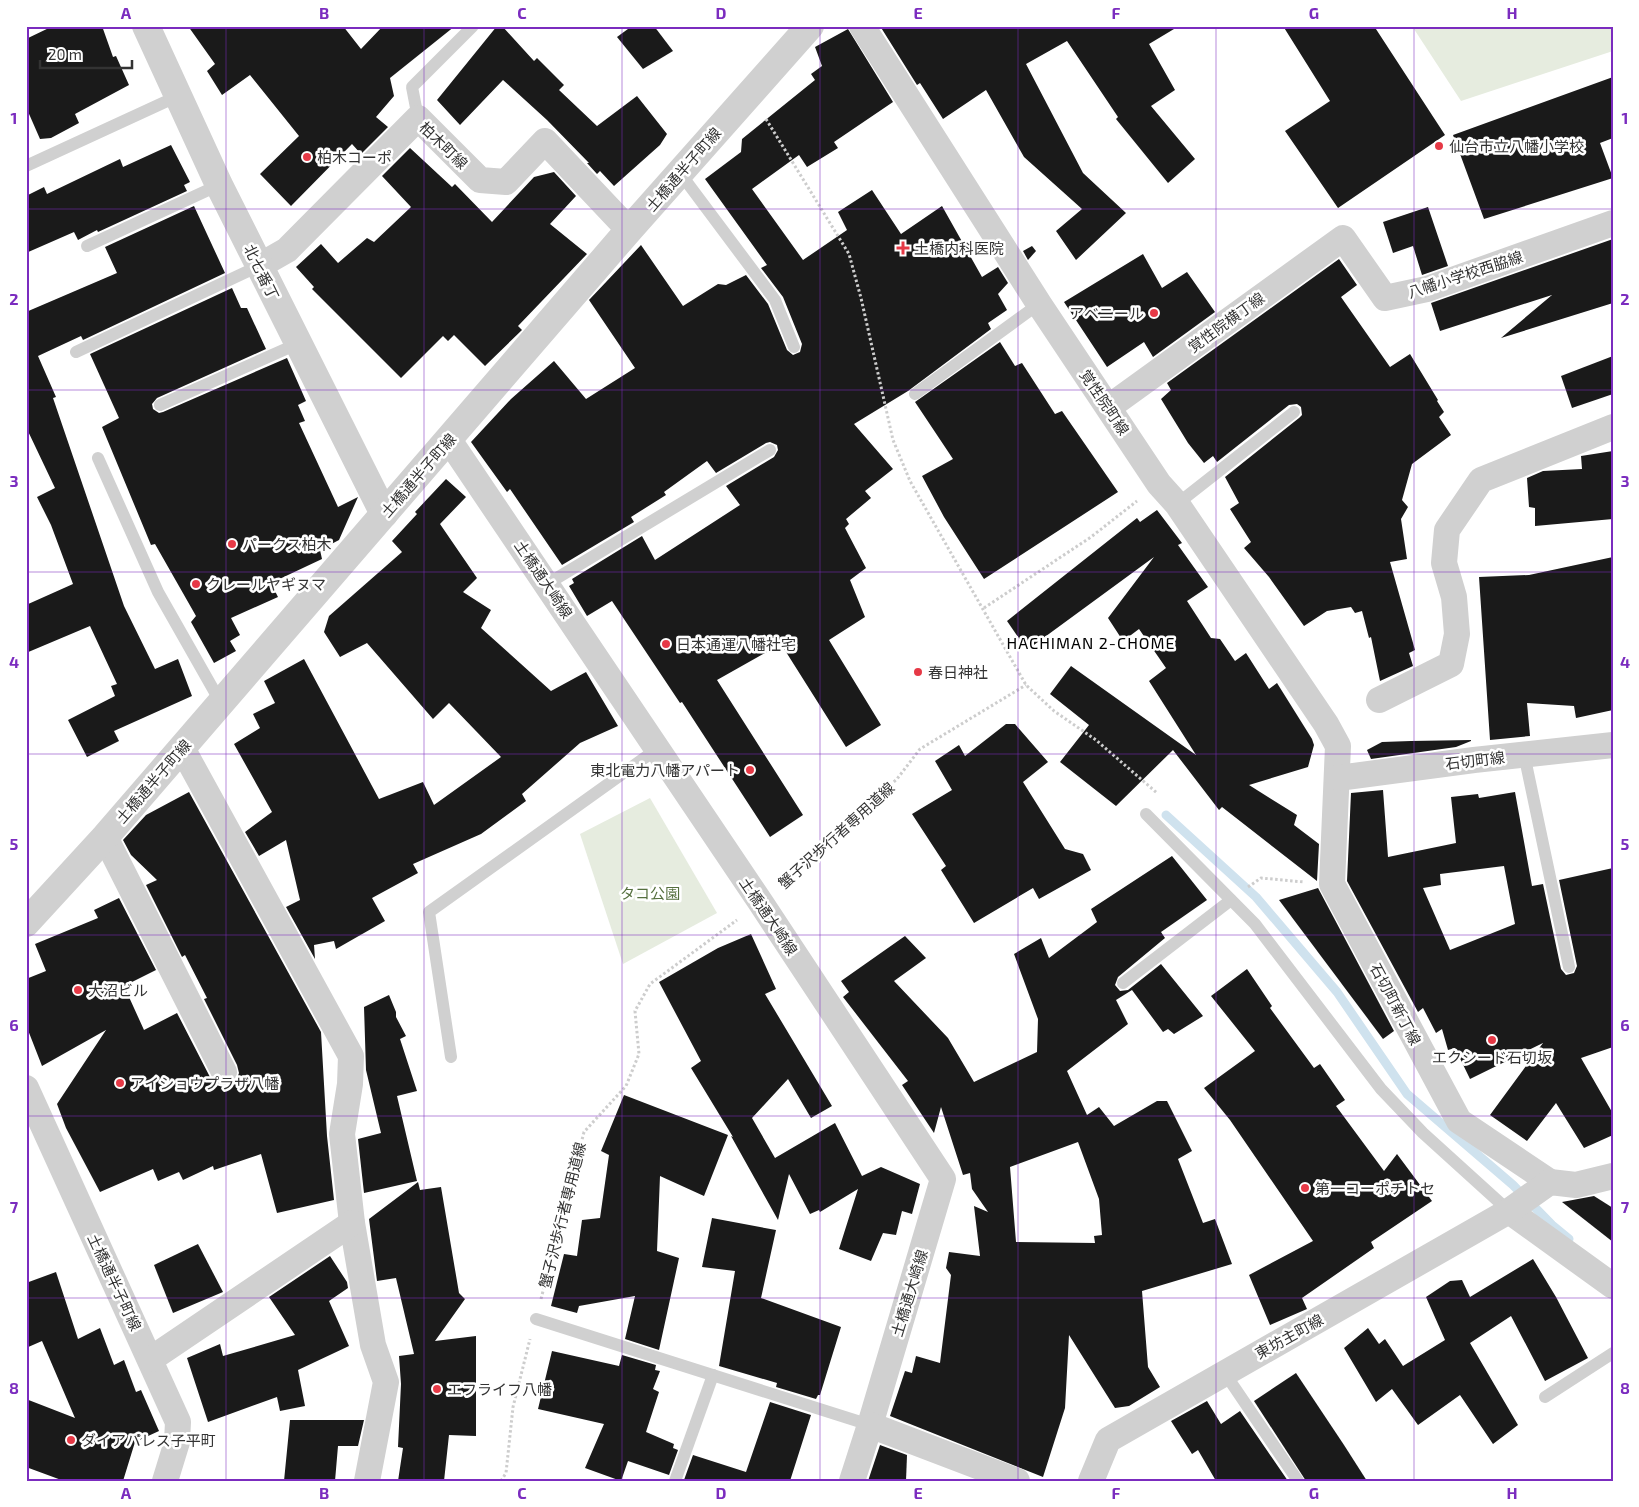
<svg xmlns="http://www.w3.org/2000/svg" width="1639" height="1507" viewBox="0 0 1639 1507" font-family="'Exo 2','Noto Sans JP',sans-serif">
<rect width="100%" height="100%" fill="#fff"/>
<g fill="#e6ecdf">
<path d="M1412,26H1613V51L1461,101Z"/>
<path d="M650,798L717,913L623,964L580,834Z"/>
</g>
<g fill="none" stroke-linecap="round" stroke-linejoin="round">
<path stroke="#cfe2ee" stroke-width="9" d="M1166,815L1256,897L1337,992L1407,1094L1513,1185L1552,1225L1569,1239"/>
</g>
<g fill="#1a1a1a" fill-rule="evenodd">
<path d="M53,26H102L113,57L116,56L129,85L75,114L79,123L51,138L40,139L26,107V39Z"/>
<path d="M188,26H343L361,49L383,26H455L390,78L394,96L376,117L388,127L361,154L352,144L291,206L260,174L299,136L250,75L222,95L207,71L215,64Z"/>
<path d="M497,26H502L534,61L537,58L564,85L559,90L597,126L637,96L667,134L660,145L614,186L600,171L597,174L587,163H589L547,120L503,80L460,125L437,100Z"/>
<path d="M632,26H654L673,51L643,69L617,37Z"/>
<path d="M880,26H1179L1149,44L1175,90L1151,106L1195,159L1168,183L1116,119L1118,117L1067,41L1026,64L1083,173L1126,213L1076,260L1056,231L1082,209L1024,157L986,90L943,119L920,83L917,85Z"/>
<path d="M1283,26H1374L1445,135L1338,208L1285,131L1330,101Z"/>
<path d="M848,29L893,102L834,142L838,148L807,167L799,155L752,189L803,260L847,230L838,212L872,190L901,234L942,206L982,277L998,267L1008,283L998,294L1007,310L988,323L991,329L908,391L854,424L893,469L865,491L871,498L846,519L849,524L845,528L866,568L850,580L865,617L829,640L881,725L846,747L781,644L717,680L803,815L770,837L682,702L680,703L612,601L587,616L569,586L574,583L572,579L642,536L655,560L740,505L726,486L774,457L778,450L777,445L770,442L766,443L716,473L707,461L664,492L666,495L631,517L634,522L562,565L510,489L507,492L471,442L511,399L554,361L586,399L635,368L589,300L641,245L683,306L718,284L726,285L746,275L768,304L787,350L793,355L800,352L802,344L783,297L761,268L767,265L705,179L741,152L742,139L815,80L811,74L822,66L815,47Z"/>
<path d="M1613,77V138L1600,143L1613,178L1484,219L1453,135Z"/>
<path d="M171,145L190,182L184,185L187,191L98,232L97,230L78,240L74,232L26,253V196L44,187L47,194L120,159L123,167Z"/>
<path d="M410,148L452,187L455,184L492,222L534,177L554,172L576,196L550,224L587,254L518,326L522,330L485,366L454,335L448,341L443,336L401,378L312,289L314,287L296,267L321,244L338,263L367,238L374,242L411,207L382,176Z"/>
<path d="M194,206L225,273L83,340L81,336L38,356L56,397L53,398L124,606L155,669L178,659L192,696L114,731L119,741L87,757L68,720L115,696L111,686L117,684L90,626L26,653V605L73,584L51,525L37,497L55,488L26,427V312L117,273L105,247Z"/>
<path d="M1428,207L1448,266L1422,275L1413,246L1393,253L1383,222Z"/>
<path d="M1613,239V303L1501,338L1552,295L1440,331L1431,303Z"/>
<path d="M1032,246L1036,251L1028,260L1023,251Z"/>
<path d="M1143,254L1162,288L1187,272L1215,312L1153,357L1144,342L1107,367L1064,302Z"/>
<path d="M1339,259L1357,285L1341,297L1390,367L1410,354L1438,400L1437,401L1444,412L1439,417L1451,435L1412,464L1402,500L1408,507L1401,519L1407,559L1390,562L1415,650L1409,653L1413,666L1380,681L1371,637L1369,638L1362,611L1355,613L1351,607L1327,611L1304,626L1269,577L1244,548L1251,542L1230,509L1239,503L1225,477L1299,418L1302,415L1301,407L1297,404L1289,405L1217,462L1213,456L1204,463L1188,443L1161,399L1171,390L1167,383Z"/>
<path d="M232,288L241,308H247L266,349L157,398L152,404L153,409L159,413L163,412L287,358L306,401L298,405L305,421L299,423L338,507L358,497L339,540L320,550L322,559L271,583L278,597L231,618L240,635L230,641L236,651L214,663L191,622L196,616L155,544L151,545L102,427L119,418L90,354Z"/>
<path d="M1000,342L1015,366L1022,363L1055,414L1062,411L1118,492L984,579L944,517L922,476L953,459L915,402Z"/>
<path d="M1613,356V394L1572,408L1561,376Z"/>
<path d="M1613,451V519L1535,526V508L1529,507L1527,478L1543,471L1582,469L1581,456Z"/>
<path d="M446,479L466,497L440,524L477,578L463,592L491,610L481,628L551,691L586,672L618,726L580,743L522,794L526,801L481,834L413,864L418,873L372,898L385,921L336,949L334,941L314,945L315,959L286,907L300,900L286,840L259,856L245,832L272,812L234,744L260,728L253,714L275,703L264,681L304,659L379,799L423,782L434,805L501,757L449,703L433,719L367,643L340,657L324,632L329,616L402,552L392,541L417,514L415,512Z"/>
<path d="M1157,510L1182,543L1178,545L1208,587L1187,601L1211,638L1220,639L1235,661L1246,653L1269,689L1277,683L1312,739L1314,745L1308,767L1249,785L1297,815L1294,825L1319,844L1317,881L1222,807L1219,810L1173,750L1116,806L1060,762L1089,725L1050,694L1071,666L1196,755L1149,681L1166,668L1139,629L1123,641L1108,618L1154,557L1027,650L1007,621L1137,518L1140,522Z"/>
<path d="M1613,557V710L1576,718L1574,706L1527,703L1530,736L1490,740L1479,577L1529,575Z"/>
<path d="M1006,724H1015L1048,762L1023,782L1065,849L1083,854L1091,870L1039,899L1033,888L974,923L941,870L946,866L912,814L952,790L935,761L959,745L965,756Z"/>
<path d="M1411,741L1471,740V741L1456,747L1371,759L1367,750L1382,742Z"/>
<path d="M1383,790L1388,857L1456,843L1451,797L1478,794L1479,798L1515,792L1532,886L1543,884L1561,969L1566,975L1574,973L1577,966L1559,880L1613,868V1047L1581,1058L1612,1112L1613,1135L1584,1148L1556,1103L1527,1141L1490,1115L1543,1043L1470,1079L1455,1048L1448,1050L1442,1029L1436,1033L1423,1008L1418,1012L1347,881L1351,793ZM1504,866L1515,924L1450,950L1423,888L1441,885L1440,874Z"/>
<path d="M189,792L321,1032L327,1136L334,1200L277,1213L261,1154L214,1170L213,1166L183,1180L179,1172L158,1181L153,1169L100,1192L66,1128L57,1104L106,1030L42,1066L26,1025V979L46,971L35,944L98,918L94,910L119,898L156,970L124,986L144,1030L177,1013L211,1079L216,1085L223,1087L230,1086L236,1081L239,1073L237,1065L204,999L207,998L185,955L182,957L146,885L157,880L131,855L123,840L146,815Z"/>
<path d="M1172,856L1207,900L1161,932L1165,938L1118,977L1115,985L1120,991L1128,990L1161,964L1203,1016L1174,1034L1168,1029L1163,1032L1132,990L1116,1000L1128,1024L1067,1071L1087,1115L1099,1107L1114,1126L1157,1101H1167L1192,1151L1178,1159L1203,1223L1215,1219L1232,1264L1142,1291L1148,1367L1160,1387L1129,1406L1115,1408L1069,1335L1065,1408L1043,1477L890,1416L905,1371L912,1373L916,1356L940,1363L951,1275L946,1268L949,1252L980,1256L974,1206L988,1212L972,1189L970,1173L963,1175L941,1107L934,1133L902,1085L908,1081L843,997L849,992L841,981L905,936L926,958L894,981L948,1038L974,1082L1037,1052L1038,1019L1014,954L1041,938L1049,958L1097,922L1091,909ZM1078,1142L1099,1199L1102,1235L1094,1236L1095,1243L1016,1242L1010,1167Z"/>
<path d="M1318,888L1394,1031L1383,1039L1279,900Z"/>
<path d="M751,934L776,989L765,994L832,1106L811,1118L788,1079L752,1118L775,1158L835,1123L862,1176L881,1167L920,1184L912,1214L902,1211L896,1235L883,1233L871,1261L839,1249L858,1189L820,1212L819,1210L810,1214L789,1174L778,1220L731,1136L733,1137L691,1068L701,1061L659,982L718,948Z"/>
<path d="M1247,969L1272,1006L1270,1008L1314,1068L1320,1064L1345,1100L1336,1106L1384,1171L1397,1154L1432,1201L1371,1242L1374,1248L1302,1298L1307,1309L1270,1325L1249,1275L1313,1241L1230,1120L1204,1088L1255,1051L1211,996Z"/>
<path d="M389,995L396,1012V1017L406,1036L400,1039L417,1091L397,1096L417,1181L364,1193L358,1139L381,1133L366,1070L364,1007Z"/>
<path d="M624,1095L728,1135L704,1196L660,1176L657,1251L679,1258L659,1350L625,1339L635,1296L579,1306L577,1313L551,1306L564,1254L577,1256L582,1220L600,1218L609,1155L601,1151Z"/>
<path d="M418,1182L420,1190L441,1187L459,1293L465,1299L435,1341L476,1336V1436L449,1435L444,1481H398L403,1448L398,1447L401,1384L399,1356L414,1354L396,1278L377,1281L369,1219Z"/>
<path d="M1594,1196L1613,1208V1242L1562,1202Z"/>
<path d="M712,1218L776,1230L761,1298L841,1327L820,1395H818L816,1399L776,1387L777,1383L719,1366L735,1271L702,1267Z"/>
<path d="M198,1244L223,1292L173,1313L154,1265Z"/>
<path d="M330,1256L347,1282L348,1288L329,1301L349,1346L298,1370L305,1406L280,1411L277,1397L208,1422L187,1358L220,1344L223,1356L295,1335L269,1297Z"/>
<path d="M1533,1259L1556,1297L1588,1358L1545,1381L1511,1316L1470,1343L1518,1425L1493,1444L1460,1395L1418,1425L1392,1389L1376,1402L1344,1348L1368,1328L1379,1344L1385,1339L1403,1366L1445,1340L1426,1297L1450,1281L1462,1280L1470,1297Z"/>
<path d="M56,1272L78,1339L100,1328L114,1365L124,1360L136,1392L141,1390L159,1431L135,1442L123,1481H64L26,1467V1399L75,1418L42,1341L26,1348V1283Z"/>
<path d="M552,1351L619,1366L622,1355L656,1365L655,1370L660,1371L653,1389L659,1392L646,1432L674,1444L673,1448L678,1450L669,1475L628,1461L621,1481L585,1468L604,1424L538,1409Z"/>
<path d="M1296,1373L1344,1445L1367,1481H1306L1254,1401Z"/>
<path d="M1207,1401L1221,1424L1240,1411L1288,1481H1216L1198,1450L1192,1454L1171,1421Z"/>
<path d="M770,1402L811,1415L790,1481L684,1480L693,1455L746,1472Z"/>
<path d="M290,1420H364L358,1446H338L335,1481H284Z"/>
<path d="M880,1445L907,1455L906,1481H868Z"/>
</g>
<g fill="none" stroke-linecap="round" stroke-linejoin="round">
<g stroke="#cdcdcd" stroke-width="3" stroke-dasharray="2.5 2.5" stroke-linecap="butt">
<path d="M766,119L849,254L861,298L893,440L910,481L1026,685L1054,711L1096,740L1157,793"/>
<path d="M984,608L1091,537L1137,501"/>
<path d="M783,883L897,779L920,749L1026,685"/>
<path d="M1248,887L1261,878L1304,882"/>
<path d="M541,1299L584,1132L626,1086L639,1054L635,1011L650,984L737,920"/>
<path d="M501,1481L506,1473L513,1407L530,1339"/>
</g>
<g stroke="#d0d0d0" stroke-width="12">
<path d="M418,118L412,87L473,26"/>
<path d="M26,166L178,96"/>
<path d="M680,173L775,300L794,347"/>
<path d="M87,246L219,185"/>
<path d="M76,352L259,266"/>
<path d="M915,394L1039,304"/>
<path d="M160,405L297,344"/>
<path d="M98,458L158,592L221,703"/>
<path d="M1177,504L1294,412"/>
<path d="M547,584L770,450"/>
<path d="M1524,754L1569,967"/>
<path d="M1146,814L1255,924L1381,1089L1423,1133L1509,1211"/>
<path d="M1123,983L1231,900"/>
<path d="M451,1057L429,912L657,749"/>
<path d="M536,1319L870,1425"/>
<path d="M1224,1372L1298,1481"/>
<path d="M1545,1397L1613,1353"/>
<path d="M675,1481L713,1375"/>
</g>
<g stroke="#d0d0d0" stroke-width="26">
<path d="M862,26L1039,304L1159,484L1177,504L1326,724L1338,746L1332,884L1459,1121L1550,1182"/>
<path d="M259,266L287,250L418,118L480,180L506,182L545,141L629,230"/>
<path d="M1109,407L1343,238L1385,298L1427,289L1613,223"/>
<path d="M449,440L761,903L943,1179L870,1425"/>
<path d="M1379,700L1451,664L1457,634L1454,597L1444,563L1447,530L1481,480L1613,427"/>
<path d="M182,748L351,1056L350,1084L342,1134L352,1223L373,1345L386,1382L367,1481"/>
<path d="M1338,778L1474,760L1613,745"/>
<path d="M105,837L224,1072"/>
<path d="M26,1088L178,1422L177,1442L165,1481"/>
<path d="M1509,1211L1613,1286"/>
<path d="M151,1359L352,1223"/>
<path d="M852,1481L870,1425L1017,1481"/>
<path d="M1091,1481L1108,1440L1509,1211L1550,1182L1576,1185L1613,1176"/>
</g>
<g stroke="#d0d0d0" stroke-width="28">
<path d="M146,26L219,185L384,514"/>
<path d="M26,923L105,837L629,230L810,26"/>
</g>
</g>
<path fill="none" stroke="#7b2cbf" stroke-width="1" stroke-opacity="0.55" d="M226,26V1481M424,26V1481M622,26V1481M820,26V1481M1018,26V1481M1216,26V1481M1414,26V1481M26,209H1613M26,390H1613M26,572H1613M26,754H1613M26,935H1613M26,1116H1613M26,1298H1613"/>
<g fill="#e63946" stroke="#fff" stroke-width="2">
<circle cx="1439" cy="146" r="5"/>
<circle cx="307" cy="157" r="5"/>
<path d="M900.5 240.5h5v5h5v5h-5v5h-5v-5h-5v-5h5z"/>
<circle cx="1154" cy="313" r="5"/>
<circle cx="232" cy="544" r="5"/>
<circle cx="196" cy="584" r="5"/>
<circle cx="666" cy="644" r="5"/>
<circle cx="918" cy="672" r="5"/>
<circle cx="750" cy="770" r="5"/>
<circle cx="78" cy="990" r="5"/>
<circle cx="1492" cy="1040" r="5"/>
<circle cx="120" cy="1083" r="5"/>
<circle cx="1305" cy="1188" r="5"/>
<circle cx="437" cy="1389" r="5"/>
<circle cx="71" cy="1440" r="5"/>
</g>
<g text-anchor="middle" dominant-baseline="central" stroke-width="5" stroke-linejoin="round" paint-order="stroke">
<g font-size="15" fill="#333" stroke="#fff">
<text transform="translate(444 145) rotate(44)">柏木町線</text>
<text transform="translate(683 169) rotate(-49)">土橋通半子町線</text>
<text transform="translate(262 272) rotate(64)">北七番丁</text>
<text transform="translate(1465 274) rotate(-18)">八幡小学校西脇線</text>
<text transform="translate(1226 322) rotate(-36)">覚性院横丁線</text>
<text transform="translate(1105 402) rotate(56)">覚性院町線</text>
<text transform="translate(418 475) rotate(-49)">土橋通半子町線</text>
<text transform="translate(544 579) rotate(56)">土橋通大崎線</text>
<text transform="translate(1475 760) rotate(-7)">石切町線</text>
<text transform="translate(153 781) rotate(-49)">土橋通半子町線</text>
<text transform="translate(836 835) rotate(-42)">蟹子沢歩行者専用道線</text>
<text transform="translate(769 916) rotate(56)">土橋通大崎線</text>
<text transform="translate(1396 1004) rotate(62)">石切町新丁線</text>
<text transform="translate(562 1215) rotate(-76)">蟹子沢歩行者専用道線</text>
<text transform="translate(115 1282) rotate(65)">土橋通半子町線</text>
<text transform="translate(909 1293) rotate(-73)">土橋通大崎線</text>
<text transform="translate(1289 1336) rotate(-29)">東坊主町線</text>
</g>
<g font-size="15" fill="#333" stroke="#fff" text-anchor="start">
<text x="1449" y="146">仙台市立八幡小学校</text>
<text x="317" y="157">柏木コーポ</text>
<text x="914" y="248">土橋内科医院</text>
<text x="1144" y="313" text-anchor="end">アベニール</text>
<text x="242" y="544">パークス柏木</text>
<text x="206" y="584">クレールヤギヌマ</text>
<text x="676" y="644">日本通運八幡社宅</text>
<text x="928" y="672">春日神社</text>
<text x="740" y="770" text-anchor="end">東北電力八幡アパート</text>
<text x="88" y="990">大沼ビル</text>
<text x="1492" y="1057" text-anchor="middle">エクシード石切坂</text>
<text x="130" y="1083">アイショウプラザ八幡</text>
<text x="1315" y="1188">第一コーポチトセ</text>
<text x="447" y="1389">エフライフ八幡</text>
<text x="81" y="1440">ダイアパレス子平町</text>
</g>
<g font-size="15" fill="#56703f" stroke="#fff">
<text x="650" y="893">タコ公園</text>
</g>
<g font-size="16" letter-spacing="1" fill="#000" stroke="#fff">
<text x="1091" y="642">HACHIMAN 2-CHOME</text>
</g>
</g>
<rect width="1639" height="1507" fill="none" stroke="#ffffff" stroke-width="55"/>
<path d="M40 60v8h92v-8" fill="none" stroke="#333333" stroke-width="2.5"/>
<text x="48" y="60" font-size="15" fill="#333333" stroke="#ffffff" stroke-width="4" paint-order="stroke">20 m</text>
<rect x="28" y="28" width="1584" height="1452" fill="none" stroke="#7b2cbf" stroke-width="2"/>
<g font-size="16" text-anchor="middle" font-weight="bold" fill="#7b2cbf">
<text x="126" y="19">A</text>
<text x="324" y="19">B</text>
<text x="522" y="19">C</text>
<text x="721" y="19">D</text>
<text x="918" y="19">E</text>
<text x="1116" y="19">F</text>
<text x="1314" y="19">G</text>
<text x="1512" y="19">H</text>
<text x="14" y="124">1</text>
<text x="1625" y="124">1</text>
<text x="14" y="305">2</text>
<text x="1625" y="305">2</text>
<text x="14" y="487">3</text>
<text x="1625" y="487">3</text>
<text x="14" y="668">4</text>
<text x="1625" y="668">4</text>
<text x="14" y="850">5</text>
<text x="1625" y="850">5</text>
<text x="14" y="1031">6</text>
<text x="1625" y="1031">6</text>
<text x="14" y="1213">7</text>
<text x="1625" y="1213">7</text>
<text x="14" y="1394">8</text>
<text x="1625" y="1394">8</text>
<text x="126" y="1499">A</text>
<text x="324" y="1499">B</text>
<text x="522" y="1499">C</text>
<text x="721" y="1499">D</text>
<text x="918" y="1499">E</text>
<text x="1116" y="1499">F</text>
<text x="1314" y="1499">G</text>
<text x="1512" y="1499">H</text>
</g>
</svg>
